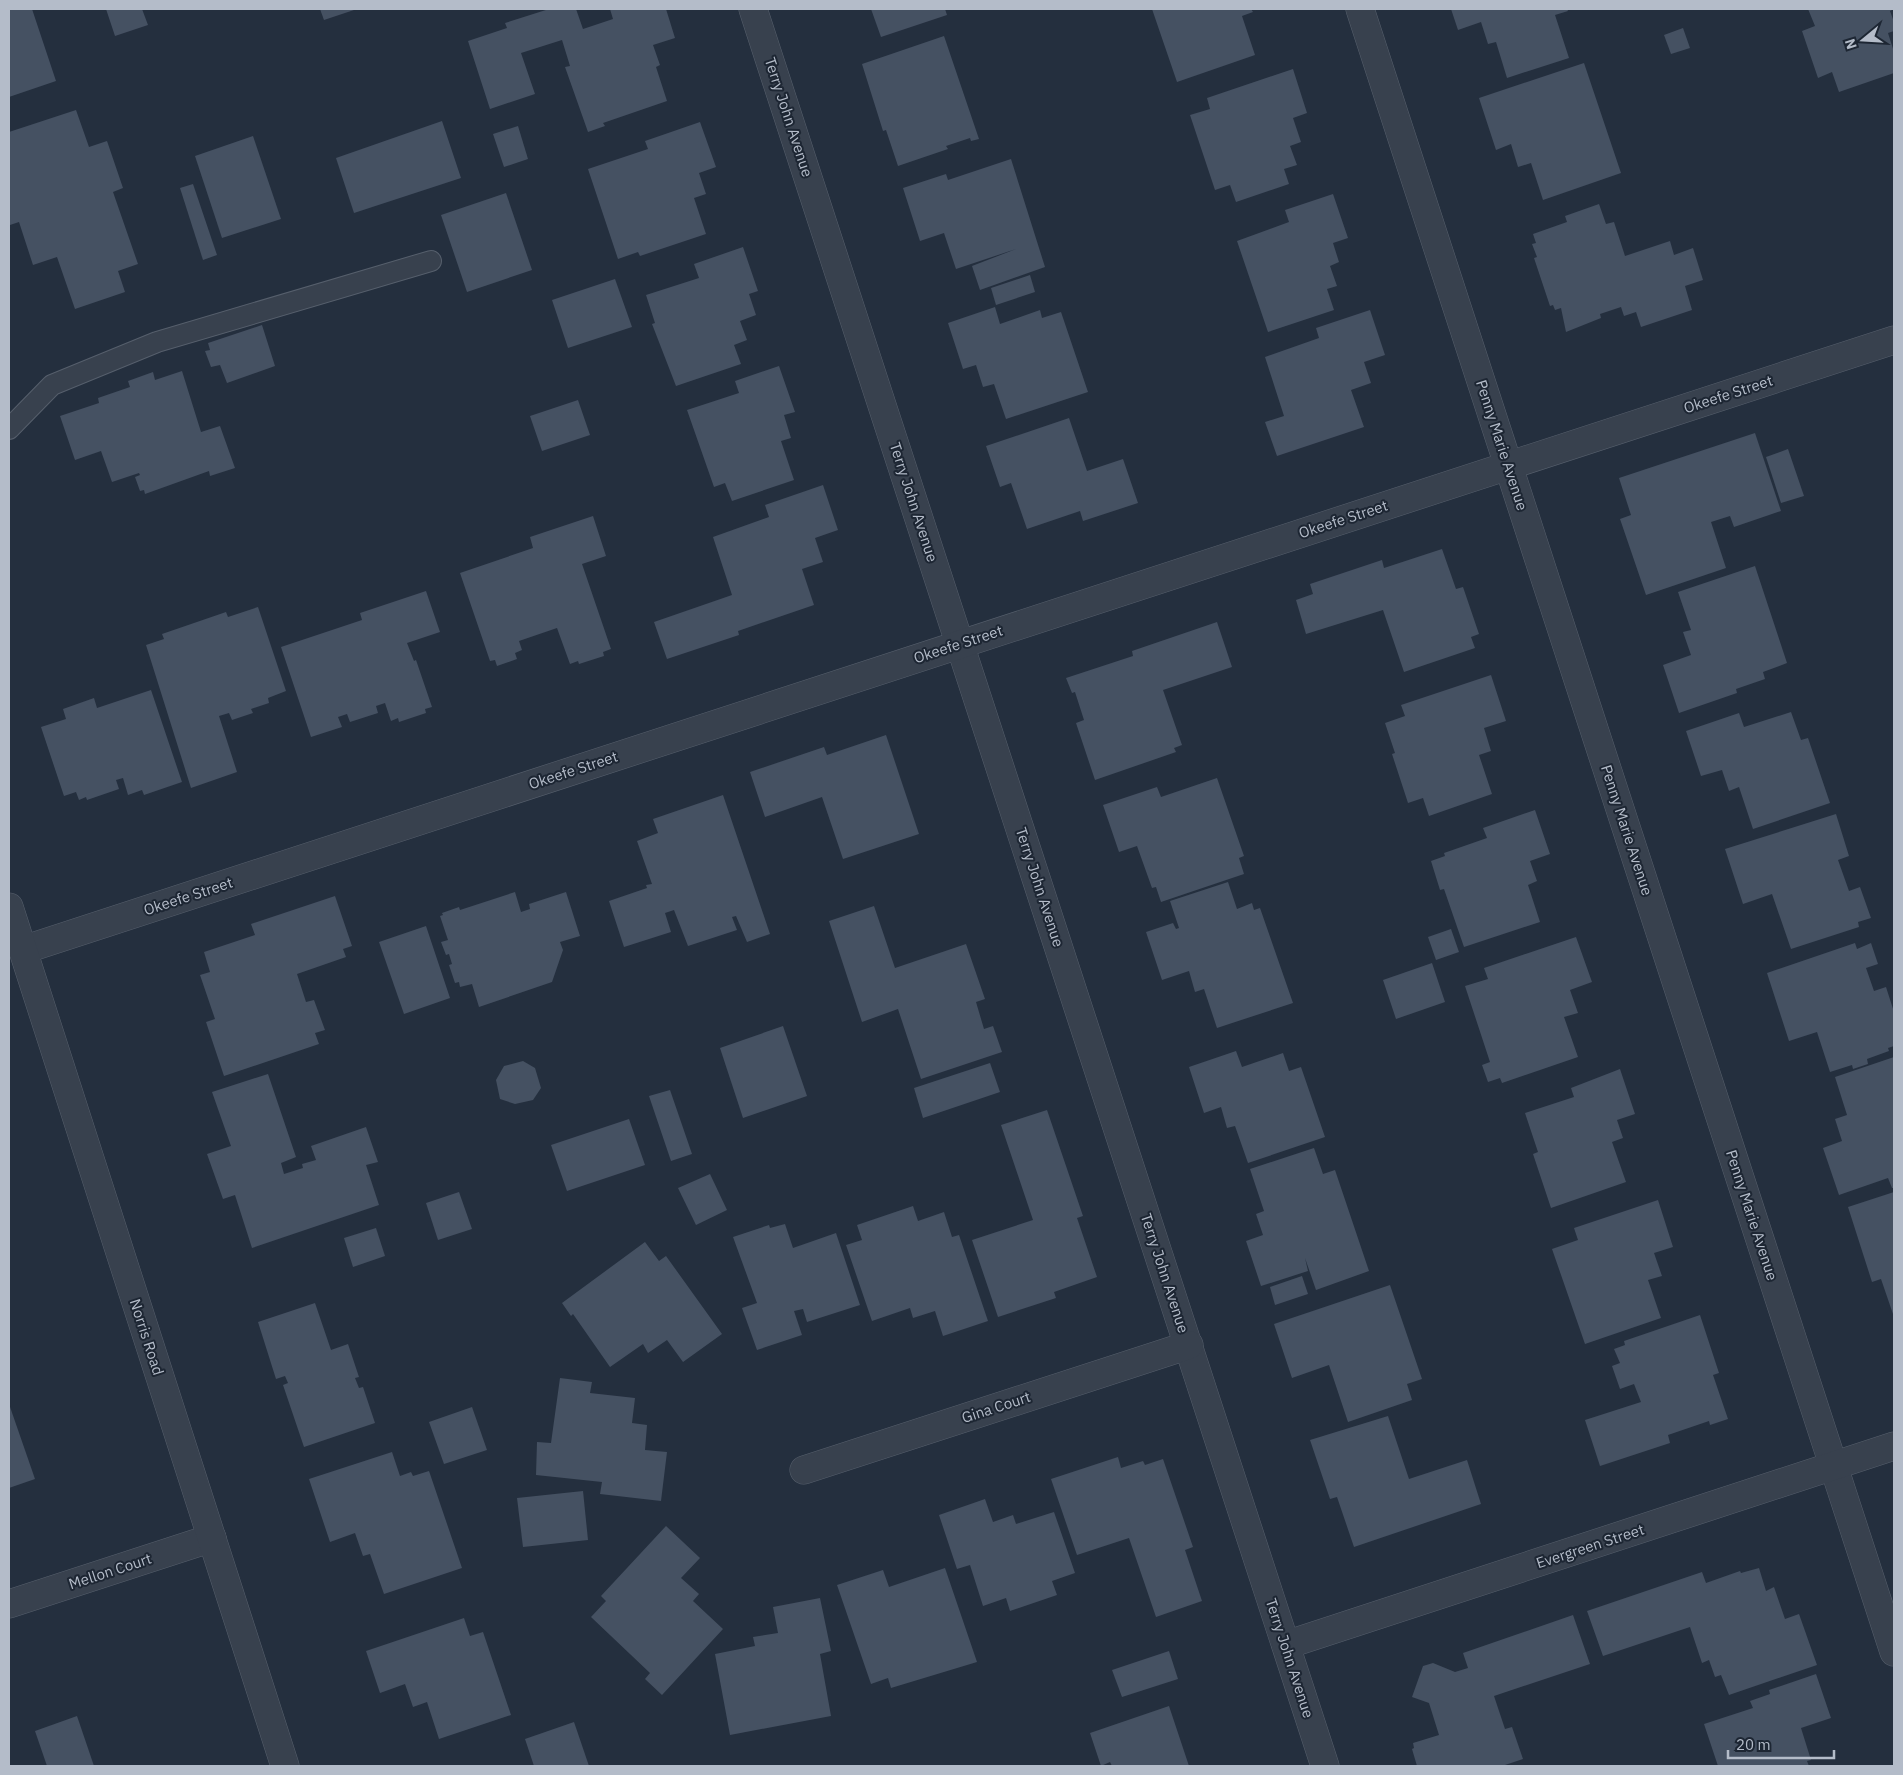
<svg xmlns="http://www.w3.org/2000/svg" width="1903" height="1775" viewBox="0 0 1903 1775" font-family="'IBM Plex Sans',sans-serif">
<rect width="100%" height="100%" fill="#242f3e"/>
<g fill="#455162">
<path d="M9,9H32L56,81L9,97Z"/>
<path d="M106,9H142L148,25L115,36Z"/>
<path d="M320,9H357L324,20Z"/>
<path d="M549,9H576L583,29L613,19L610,9H666L675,38L653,45L660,65L656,67L667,101L603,123L605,126L588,132L565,67L570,66L562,40L521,53L535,94L490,109L468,41L507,28L505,23Z"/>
<path d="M871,9H945L947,15L881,37Z"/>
<path d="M1152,9H1251L1253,12L1242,16L1255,55L1177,82Z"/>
<path d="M1451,9H1567L1568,11L1555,15L1569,58L1507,78L1496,42L1488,44L1481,22L1458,30Z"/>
<path d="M1808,9H1894L1890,11L1894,22V31L1888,33L1894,52V73L1839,92L1832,72L1818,78L1802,31L1815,26Z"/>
<path d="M1683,28L1690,48L1671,54L1664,35Z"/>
<path d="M944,36L979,139L971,141L970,138L946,146L948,149L898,166L886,130L883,131L862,64Z"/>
<path d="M1584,63L1621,173L1543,200L1531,163L1518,167L1511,144L1496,150L1479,98Z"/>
<path d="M1293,69L1307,113L1293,118L1301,142L1290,146L1297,165L1284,169L1289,184L1236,202L1230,185L1215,190L1190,115L1210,109L1207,98Z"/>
<path d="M76,110L89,147L107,141L123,188L113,192L138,264L118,271L125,292L75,309L57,257L33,265L19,222L10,225L9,132Z"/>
<path d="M442,121L461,178L354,213L336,158Z"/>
<path d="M700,122L716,167L699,173L706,194L694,198L706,234L640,256L638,252L618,259L588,169L648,149L645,141Z"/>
<path d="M518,126L528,159L504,167L493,134Z"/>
<path d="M253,136L281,219L222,238L195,156Z"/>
<path d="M1011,159L1045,267L980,290L972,266L1016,249L956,269L944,233L920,241L903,188L946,174L948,180Z"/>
<path d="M193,184L217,255L203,260L180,188Z"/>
<path d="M506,193L532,270L467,292L441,215Z"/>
<path d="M1333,194L1348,238L1333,243L1339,262L1330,266L1337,286L1327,289L1334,310L1268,332L1237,241L1289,222L1285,210Z"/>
<path d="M1599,204L1606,224L1614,222L1625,256L1670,241L1674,255L1693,248L1703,280L1685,286L1692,310L1641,327L1636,312L1624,316L1621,307L1600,314L1601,318L1566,332L1561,308L1555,310L1553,305L1550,306L1534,258L1537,257L1532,244L1536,243L1533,234L1567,222L1565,216Z"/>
<path d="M743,247L758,291L749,294L756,315L740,321L747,340L734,345L741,364L676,386L652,324L655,323L646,295L699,278L694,264Z"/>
<path d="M1030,275L1035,292L996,305L991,288Z"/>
<path d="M615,279L632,327L568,348L552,300Z"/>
<path d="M995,307L1000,324L1040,310L1042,318L1061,312L1088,392L1006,419L994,384L983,387L976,365L963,369L948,323Z"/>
<path d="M1370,310L1385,355L1364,362L1371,383L1351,390L1364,427L1277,456L1265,422L1284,416L1265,357L1319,338L1316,328Z"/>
<path d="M262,325L275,366L227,383L220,365L211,367L205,351L210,350L208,343Z"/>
<path d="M779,366L795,412L784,415L791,438L781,441L794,480L732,501L725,483L714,487L687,410L739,393L735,381Z"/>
<path d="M182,371L201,432L220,426L235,468L210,476L209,471L145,494L144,490L140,491L135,477L140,475L139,473L112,482L101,451L75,460L60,416L99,403L98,398L130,387L128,381L153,372L155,380Z"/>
<path d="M578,400L590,435L542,451L530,416Z"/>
<path d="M1069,418L1087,471L1123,459L1138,503L1083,521L1080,511L1027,529L1011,483L1000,487L986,446Z"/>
<path d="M1755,433L1781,511L1734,527L1730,516L1711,522L1726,568L1646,595L1620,519L1631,515L1619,478Z"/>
<path d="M1788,449L1804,496L1781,503L1766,457Z"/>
<path d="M823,485L838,530L815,538L823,562L802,569L814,605L738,631L739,635L667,659L654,622L732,595L713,537L769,517L765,505Z"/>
<path d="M593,516L606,556L582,564L611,649L603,652L604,656L579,664L578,661L570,664L557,628L519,641L522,650L515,653L517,659L497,666L495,660L490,661L460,573L533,548L530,537Z"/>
<path d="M1442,549L1456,589L1463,587L1479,634L1471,637L1475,648L1404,672L1383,610L1306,634L1296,600L1313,594L1310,584L1382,560L1384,568Z"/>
<path d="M1755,566L1787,663L1763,672L1765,679L1736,689L1737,693L1679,713L1663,665L1691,655L1683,632L1691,630L1678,592Z"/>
<path d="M426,591L440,632L407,643L414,661L416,660L432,707L425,709L426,713L399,722L398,718L391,721L385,703L376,706L378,713L350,722L347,714L338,717L342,727L311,737L281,647L362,620L360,613Z"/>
<path d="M258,607L286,691L268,698L269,703L251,709L253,713L232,720L229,713L219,716L237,772L191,788L146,645L164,639L162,634L226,612L228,617Z"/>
<path d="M1217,622L1232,667L1163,690L1182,745L1174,748L1176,752L1095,780L1076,723L1084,720L1075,692L1072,693L1066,678L1133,656L1132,651Z"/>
<path d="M1491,675L1506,721L1484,728L1491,751L1479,755L1492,794L1429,816L1423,798L1408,803L1392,754L1395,753L1385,723L1405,716L1401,705Z"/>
<path d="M151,690L182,782L144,795L142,790L128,795L123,778L116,780L119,789L87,800L86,797L79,800L76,792L64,796L41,727L66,719L63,709L94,698L97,708Z"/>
<path d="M1791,712L1801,740L1808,738L1830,803L1753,829L1739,787L1729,791L1722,770L1701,776L1686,731L1739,713L1744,727Z"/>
<path d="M886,735L919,834L843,859L822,797L765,817L750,772L824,747L827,755Z"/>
<path d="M1217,778L1244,856L1239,858L1244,874L1161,902L1156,887L1152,888L1137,846L1119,852L1103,805L1157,787L1161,797Z"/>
<path d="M723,795L770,934L747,942L736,916L732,917L737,930L688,946L674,910L665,913L671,932L624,947L609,901L647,888L646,885L652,884L637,841L658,833L653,819Z"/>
<path d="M1535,810L1550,854L1530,861L1537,881L1528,885L1540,922L1464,947L1444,889L1440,890L1431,861L1445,856L1444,853L1487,838L1483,828Z"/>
<path d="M1836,814L1849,856L1838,860L1849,891L1860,887L1871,918L1858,922L1859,927L1791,949L1772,894L1743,904L1725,849Z"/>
<path d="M1228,882L1237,909L1252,903L1254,910L1260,908L1293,1003L1217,1028L1204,989L1195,992L1189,971L1162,980L1146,932L1173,923L1176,929L1179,928L1170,901Z"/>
<path d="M515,892L521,912L530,909L529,904L566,892L580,936L560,942L563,950L552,982L479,1007L472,984L460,987L459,982L455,983L449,965L452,964L449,954L446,955L441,942L448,940L440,916L443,915L442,913L459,907L460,910Z"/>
<path d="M335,896L352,946L343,949L346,957L297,974L306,1002L314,1000L325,1030L315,1033L319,1044L224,1076L206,1022L215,1019L200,975L210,972L204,952L255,935L251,924Z"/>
<path d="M874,906L895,968L966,944L985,999L976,1002L984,1029L993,1026L1002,1052L921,1079L898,1009L862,1022L829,921Z"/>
<path d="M426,926L450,998L404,1014L379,942Z"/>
<path d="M1451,929L1459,952L1436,960L1428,937Z"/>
<path d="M1576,937L1592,982L1570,990L1578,1013L1564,1017L1578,1057L1502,1083L1500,1078L1488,1082L1482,1065L1490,1062L1465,986L1488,979L1484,968Z"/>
<path d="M1855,943L1857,949L1871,943L1878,964L1866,968L1874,991L1886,987L1894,1012V1046L1888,1048L1889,1051L1867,1059L1868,1064L1853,1069L1852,1065L1830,1072L1817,1032L1789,1041L1767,973Z"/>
<path d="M1432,963L1445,1002L1396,1019L1383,980Z"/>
<path d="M783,1026L807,1096L743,1118L720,1048Z"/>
<path d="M1236,1051L1242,1067L1283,1053L1289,1071L1301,1067L1325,1137L1248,1163L1235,1126L1227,1128L1221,1107L1204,1113L1189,1067Z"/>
<path d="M1894,1057V1188H1892L1888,1178L1839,1195L1823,1148L1842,1141L1835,1119L1847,1115L1835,1077Z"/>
<path d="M523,1061L535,1068L541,1088L533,1100L515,1104L500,1099L496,1080L504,1066Z"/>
<path d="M990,1063L1000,1092L923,1118L914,1088Z"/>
<path d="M1620,1069L1635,1114L1617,1120L1623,1138L1612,1142L1626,1182L1551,1208L1533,1154L1538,1152L1525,1113L1574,1097L1571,1088Z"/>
<path d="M268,1074L296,1157L281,1163L284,1174L303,1168L302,1164L316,1160L311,1146L366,1127L378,1162L366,1165L379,1205L252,1248L235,1195L223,1199L207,1154L231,1146L212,1092Z"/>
<path d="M670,1090L692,1154L671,1161L649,1096Z"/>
<path d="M1047,1110L1083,1216L1077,1218L1097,1277L1054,1292L1056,1298L998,1317L972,1240L1033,1220L1001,1125Z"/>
<path d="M629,1119L645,1165L567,1191L551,1145Z"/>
<path d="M1314,1148L1323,1174L1335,1170L1369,1271L1316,1290L1305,1258L1308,1271L1261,1286L1246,1241L1263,1235L1256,1214L1264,1211L1250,1169Z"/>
<path d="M710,1174L727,1210L696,1225L678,1188Z"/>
<path d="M459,1192L472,1229L438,1240L426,1203Z"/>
<path d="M1894,1192V1317L1881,1279L1872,1282L1848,1207Z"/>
<path d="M1658,1200L1673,1247L1654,1253L1662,1276L1648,1280L1661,1318L1585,1344L1552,1249L1578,1240L1574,1228Z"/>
<path d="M913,1206L918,1221L944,1212L952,1237L959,1235L988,1321L943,1336L935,1311L913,1318L910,1308L872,1321L846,1245L862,1240L857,1225Z"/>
<path d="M785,1224L793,1248L836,1233L860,1305L807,1322L803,1309L794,1311L802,1335L757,1350L742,1308L757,1303L733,1237L769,1225L770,1228Z"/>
<path d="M376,1228L385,1256L353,1267L344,1238Z"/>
<path d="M645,1242L659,1261L666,1256L722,1334L683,1362L667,1340L648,1353L643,1344L610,1367L573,1314L571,1316L562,1303Z"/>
<path d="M1302,1276L1308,1294L1275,1305L1270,1287Z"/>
<path d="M1390,1285L1422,1379L1407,1384L1412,1400L1348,1422L1329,1365L1292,1378L1274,1324Z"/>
<path d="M315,1303L331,1350L348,1344L359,1377L355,1378L359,1388L363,1387L375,1423L304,1447L283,1385L288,1383L285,1376L276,1379L258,1322Z"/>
<path d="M1700,1315L1719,1373L1713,1375L1728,1419L1710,1425L1709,1421L1668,1435L1670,1443L1600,1466L1585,1420L1641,1402L1634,1384L1620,1389L1612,1366L1620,1363L1614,1349L1625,1345L1624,1341Z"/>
<path d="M560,1378L592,1382L590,1393L635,1398L632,1423L647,1425L645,1450L667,1452L661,1501L600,1494L602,1482L536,1475L537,1442L551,1443Z"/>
<path d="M9,1404L35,1479L9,1488Z"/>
<path d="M472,1407L487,1450L444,1464L429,1422Z"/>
<path d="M1388,1416L1409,1479L1467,1460L1481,1504L1354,1547L1337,1497L1330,1499L1310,1440Z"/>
<path d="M392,1452L400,1476L411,1472L413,1476L429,1471L462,1568L384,1594L370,1554L363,1556L355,1533L330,1542L309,1479Z"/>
<path d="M1118,1457L1121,1468L1143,1461L1145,1465L1163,1459L1193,1547L1185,1550L1202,1601L1156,1617L1129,1538L1077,1555L1051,1479Z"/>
<path d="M583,1491L588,1540L523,1547L517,1498Z"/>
<path d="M985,1499L993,1522L1013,1515L1016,1524L1054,1512L1075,1573L1052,1581L1057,1595L1010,1611L1006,1598L983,1606L970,1565L957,1569L939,1515Z"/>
<path d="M666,1526L700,1558L681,1578L699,1594L693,1601L723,1629L662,1695L645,1679L650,1673L591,1617L606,1601L601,1596Z"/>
<path d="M945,1568L977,1662L891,1688L888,1678L871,1684L837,1585L883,1570L889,1587Z"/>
<path d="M1759,1568L1766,1591L1774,1587L1785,1619L1799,1614L1817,1665L1729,1695L1721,1675L1715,1677L1709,1660L1702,1663L1690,1627L1603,1656L1587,1611L1702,1572L1706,1583L1740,1571L1741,1573Z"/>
<path d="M820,1598L831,1651L820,1654L831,1716L730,1735L715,1654L755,1646L753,1637L778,1633L773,1607Z"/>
<path d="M1573,1615L1590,1664L1494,1696L1505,1729L1512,1727L1523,1759L1502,1766H1417L1412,1749L1414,1748L1413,1743L1439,1735L1429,1703L1412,1697L1423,1666L1433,1663L1455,1672L1468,1668L1463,1653Z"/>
<path d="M464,1618L470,1636L483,1632L511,1715L439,1739L427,1702L413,1707L405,1684L380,1693L366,1651Z"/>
<path d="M1169,1651L1178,1679L1122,1697L1112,1670Z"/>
<path d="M1816,1674L1831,1718L1801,1728L1811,1760L1807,1761L1809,1766H1718L1704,1724L1753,1708L1750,1701L1770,1694L1769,1690Z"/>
<path d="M1169,1706L1189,1766H1112L1110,1762L1101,1766L1090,1733Z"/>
<path d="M77,1716L94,1766H47L35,1731Z"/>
<path d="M574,1722L589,1766H534L525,1739Z"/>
</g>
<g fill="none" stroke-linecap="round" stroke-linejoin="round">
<g stroke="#565f6c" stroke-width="22">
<path id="service" d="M9,429L52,385L157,342L431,261"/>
</g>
<g stroke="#565f6c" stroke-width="29">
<g id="minor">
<path d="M753,9L1325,1766"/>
<path d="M1360,9L1894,1652"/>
<path d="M23,950L1894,340"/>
<path d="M804,1470L1189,1345"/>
<path d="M9,1604L212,1538"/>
<path d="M1286,1645L1894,1446"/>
</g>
</g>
<g stroke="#565f6c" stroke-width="29">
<path id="tertiary" d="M9,907L285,1766"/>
</g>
<use href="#service" stroke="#38414e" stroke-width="20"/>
<use href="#minor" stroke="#38414e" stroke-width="28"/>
<use href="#tertiary" stroke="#38414e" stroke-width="28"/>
</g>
<g text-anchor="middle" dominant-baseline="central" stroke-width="4" stroke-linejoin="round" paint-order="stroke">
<g font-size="15" fill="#b4bcc9" stroke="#1d2633">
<text transform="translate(789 117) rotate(72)">Terry John Avenue</text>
<text transform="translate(1728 394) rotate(-18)">Okeefe Street</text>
<text transform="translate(1502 445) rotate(72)">Penny Marie Avenue</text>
<text transform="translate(914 502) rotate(72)">Terry John Avenue</text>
<text transform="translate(1343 519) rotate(-18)">Okeefe Street</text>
<text transform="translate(958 644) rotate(-18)">Okeefe Street</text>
<text transform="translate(573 770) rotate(-18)">Okeefe Street</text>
<text transform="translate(1627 830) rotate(72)">Penny Marie Avenue</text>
<text transform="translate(1040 887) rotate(72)">Terry John Avenue</text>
<text transform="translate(188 896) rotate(-18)">Okeefe Street</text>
<text transform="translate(1752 1215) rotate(72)">Penny Marie Avenue</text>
<text transform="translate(1165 1273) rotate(72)">Terry John Avenue</text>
<text transform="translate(147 1337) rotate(72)">Norris Road</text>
<text transform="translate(996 1407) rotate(-18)">Gina Court</text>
<text transform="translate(1590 1546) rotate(-18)">Evergreen Street</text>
<text transform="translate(110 1571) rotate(-18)">Mellon Court</text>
<text transform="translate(1290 1658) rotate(72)">Terry John Avenue</text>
</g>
</g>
<rect width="1903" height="1775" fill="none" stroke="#b4bcc9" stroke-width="20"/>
<g transform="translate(1863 40) rotate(252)" stroke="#1d2633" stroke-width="4" paint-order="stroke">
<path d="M0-4L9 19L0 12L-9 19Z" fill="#b4bcc9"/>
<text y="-8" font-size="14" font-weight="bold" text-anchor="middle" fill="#b4bcc9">N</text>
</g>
<path d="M1728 1750v8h106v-8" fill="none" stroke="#b4bcc9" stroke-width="2.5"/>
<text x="1736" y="1750" font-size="15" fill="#b4bcc9" stroke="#1d2633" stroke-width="4" paint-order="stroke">20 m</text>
</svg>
